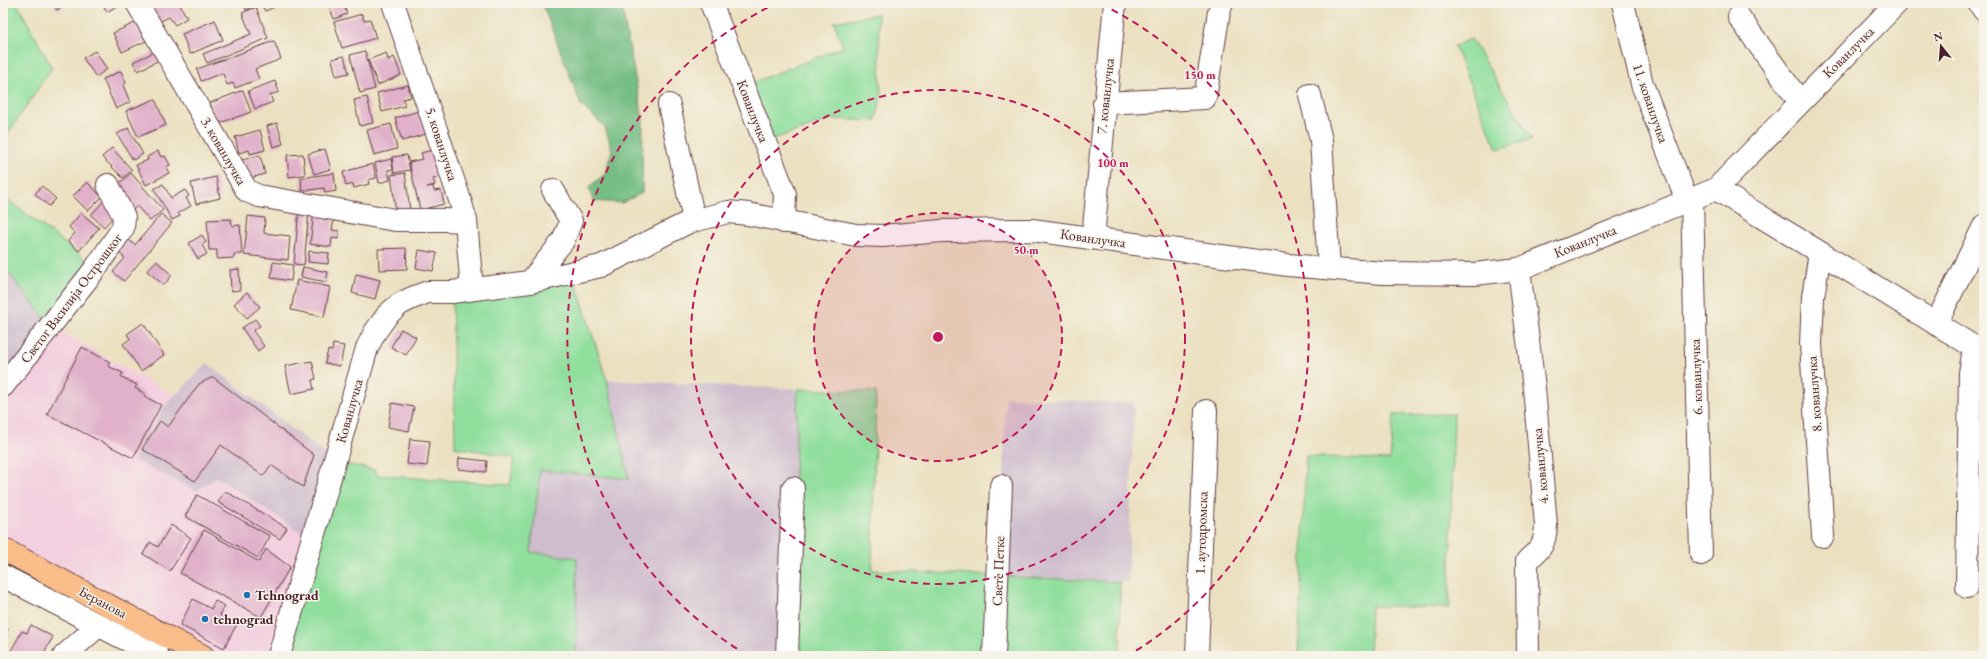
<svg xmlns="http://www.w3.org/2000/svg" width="1987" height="659" viewBox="0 0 1987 659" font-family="'EB Garamond',serif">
<rect width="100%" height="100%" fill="#f7f3e8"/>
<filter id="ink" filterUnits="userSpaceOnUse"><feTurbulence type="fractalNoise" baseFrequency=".025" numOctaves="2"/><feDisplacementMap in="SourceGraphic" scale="8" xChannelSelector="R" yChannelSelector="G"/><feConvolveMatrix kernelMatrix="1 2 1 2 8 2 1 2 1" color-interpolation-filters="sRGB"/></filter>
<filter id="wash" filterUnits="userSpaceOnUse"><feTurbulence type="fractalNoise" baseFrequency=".012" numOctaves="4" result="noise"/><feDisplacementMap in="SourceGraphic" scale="16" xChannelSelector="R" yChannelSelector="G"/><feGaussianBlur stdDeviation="0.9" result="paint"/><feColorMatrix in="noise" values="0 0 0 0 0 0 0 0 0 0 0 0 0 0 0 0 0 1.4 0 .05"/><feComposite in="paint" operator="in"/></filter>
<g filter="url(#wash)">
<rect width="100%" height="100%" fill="#ebe1c1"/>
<path fill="#f3cfdf" d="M51,326L175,396L163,408L216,476L313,540L279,656H203L3,549V386Z"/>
<g fill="#cfbdce">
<path d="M3,266L51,326L3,386Z"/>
<path d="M207,363L335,462L313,540L216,477L197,491L134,460L163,408Z"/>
<path d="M607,380L798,389L787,656H576L577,558L531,552L540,469L629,479Z"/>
<path d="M1006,398L1134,403L1128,582L999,575Z"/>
</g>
<g fill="#90df9d" stroke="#6d7f64">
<path d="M3,3H17L52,68L3,141Z"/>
<path d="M878,14L881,96L876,121L832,119L765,142L744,86L843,47L834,22Z"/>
<path d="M1471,39L1532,139L1497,149L1454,46Z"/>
<path d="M3,196L99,269L51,326L3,266Z"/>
<path d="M573,274L607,380L629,479L540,470L531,552L577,558L576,656H279L335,462L375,470L377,475L510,485L514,457L455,447L452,292Z"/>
<path d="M798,389L876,392L872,570L1120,582V656H788Z"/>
<path d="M1454,414L1449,608L1371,606L1369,656H1298L1306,456L1390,460L1394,415Z"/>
</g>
<path fill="#74be84" stroke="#5f6e58" d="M542,3H621L643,119L642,193L622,203L593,201L589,187L605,174L612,150L605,127L581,105Z"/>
<g id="blocks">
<g fill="#e1b1cb">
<path d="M52,3H70L57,10Z"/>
<path d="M102,3H120V4L107,12Z"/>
<path d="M151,3H179L187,18L175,25L169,17L159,22L149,4Z"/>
<path d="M243,3H253L255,6L246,10Z"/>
<path d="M261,3H284L265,11Z"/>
<path d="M328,3H343L347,14L334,19Z"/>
<path d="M256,7L268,38L207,63L203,54L251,34L242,13Z"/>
<path d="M362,14L364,21L370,19L376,38L342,48L334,22Z"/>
<path d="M141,20L148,33L143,35L146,41L122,52L113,33Z"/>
<path d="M215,20L223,40L190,54L182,34Z"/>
<path d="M274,41L281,59L255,69L259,79L235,88L233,83L227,85L223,73L201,81L197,69Z"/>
<path d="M159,50L163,58L138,71L133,62Z"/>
<path d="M95,51L107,69L96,77L83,58Z"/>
<path d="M365,51L375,89L360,93L350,55Z"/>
<path d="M386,53L388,60L394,57L401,75L378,85L368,60Z"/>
<path d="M344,56L349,73L336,76L332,59Z"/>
<path d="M121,71L126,83L123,85L130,102L116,109L103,79Z"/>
<path d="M275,81L279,92L270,95L273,102L255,109L248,91Z"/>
<path d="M408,85L411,97L403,99L405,106L382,112L377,93Z"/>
<path d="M243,90L251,112L217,124L210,103Z"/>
<path d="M367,97L373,123L360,126L354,100Z"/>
<path d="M155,99L166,125L138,137L126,111Z"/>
<path d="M419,111L426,134L402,141L395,118Z"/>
<path d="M277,123L283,144L273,147L267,126Z"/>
<path d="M391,124L397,149L374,155L367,130Z"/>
<path d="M128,128L143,154L133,160L117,134Z"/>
<path d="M260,130L265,150L250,154L249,150L239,153L235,137Z"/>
<path d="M112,148L132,170L123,178L102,157Z"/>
<path d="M325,149L331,169L314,174L308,154Z"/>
<path d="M436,149L443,176L433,179L435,185L427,187L433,186L434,191L441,190L444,204L420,210L409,162L423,159L421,153Z"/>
<path d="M158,151L161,157L165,156L170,165L166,167L169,173L146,185L136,165L148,160L147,157Z"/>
<path d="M303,154L305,175L289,177L287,155Z"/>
<path d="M260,155L265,174L247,179L242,160Z"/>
<path d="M407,155L410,170L394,173L392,157Z"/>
<path d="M391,159L393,169L388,170L390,180L379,183L375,163Z"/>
<path d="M373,164L376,178L368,180L369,184L354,188L353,184L346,186L343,172Z"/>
<path d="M131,173L163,210L150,221L137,206L131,212L115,187Z"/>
<path d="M334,173L336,191L325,193L324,188L302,191L301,178Z"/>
<path d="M405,173L410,210L396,213L391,175Z"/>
<path d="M216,177L220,198L196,204L191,183Z"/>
<path d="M87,182L102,197L88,211L73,196Z"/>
<path d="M163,184L171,198L185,190L189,196L186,198L191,206L178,213L180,216L172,220L154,189Z"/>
<path d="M42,186L56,199L49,206L35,194Z"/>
<path d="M106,199L119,210L104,227L91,215Z"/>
<path d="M299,209L309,210L304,265L294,264Z"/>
<path d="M314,212L324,213L323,219L334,220L332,230L339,231L338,239L332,238L331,247L310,244Z"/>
<path d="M81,213L99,228L79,251L68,241L75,233L69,227Z"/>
<path d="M161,214L172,223L124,281L113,272L125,258L114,249L125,237L135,245Z"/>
<path d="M248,216L265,218L264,233L290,236L288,260L244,255Z"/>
<path d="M231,219L232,226L240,225L242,254H234V258L217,259V250H209L207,220Z"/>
<path d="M202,235L206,242L202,245L207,254L198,259L189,243Z"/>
<path d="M406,248L407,269L379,270L378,249Z"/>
<path d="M419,250L437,253L433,271L416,268Z"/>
<path d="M309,251L329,253L328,264L308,262Z"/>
<path d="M156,261L172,275L164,285L147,271Z"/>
<path d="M273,262L293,265L291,281L271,278Z"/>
<path d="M303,267L328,272L326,282L301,277Z"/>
<path d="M239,269L240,290L231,291L230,270Z"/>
<path d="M356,274L380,280L375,299L352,293Z"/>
<path d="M297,280L330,287L324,317L291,310Z"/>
<path d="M247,292L260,307L247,318L234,304Z"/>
<path d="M255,319L260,326L253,331L264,346L258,351L242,328Z"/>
<path d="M143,323L164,355L141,371L123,344L130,339L127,334Z"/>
<path d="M401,329L416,337L406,355L391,347Z"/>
<path d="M333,344L344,346L340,366L325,363L328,350L332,351Z"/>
<path d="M82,347L110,362L108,366L123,373L121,377L137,385L135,388L145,394L144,396L161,405L133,458L47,414Z"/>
<path d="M312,361L316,379L312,380L314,389L291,394L285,366Z"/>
<path d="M213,377L314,455L303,487L271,465L263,476L221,445L195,481L142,449L160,421L168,427L199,384Z"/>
<path d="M392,403L414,407L409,431L388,427Z"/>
<path d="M410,439L430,441L427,466L407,464Z"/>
<path d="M459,458L487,461L486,472L458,469Z"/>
<path d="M225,491L287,528L280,539L218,502Z"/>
<path d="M197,495L270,536L258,558L185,516Z"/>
<path d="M171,525L191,538L170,571L143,554L150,542L158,547Z"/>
<path d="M204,530L259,562L266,549L290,567L261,617L180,573Z"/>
<path d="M193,599L211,609L215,601L225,606L220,615L237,624L224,648L180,625Z"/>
<path d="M31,625L53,637L42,656H8L22,631L27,633Z"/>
<path d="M3,626L8,629L3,638Z"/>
</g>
</g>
</g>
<g filter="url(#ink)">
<use href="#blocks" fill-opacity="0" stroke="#623c42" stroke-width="1"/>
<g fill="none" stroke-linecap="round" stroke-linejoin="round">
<g stroke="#623c42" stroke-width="24">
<g id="minor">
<path d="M137,3L247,191L259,196L395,220H445L466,221"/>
<path d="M393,3L460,200L466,221L472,289"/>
<path d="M711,3L785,194L784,222"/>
<path d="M1623,3L1642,84L1687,201"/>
<path d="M1979,3L1984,10"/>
<path d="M1739,17L1800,102"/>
<path d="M1310,95L1321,140L1329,268"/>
<path d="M1104,103L1205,98L1219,12L1222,3"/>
<path d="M669,105L694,220"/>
<path d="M1716,189L1984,353"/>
<path d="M1692,199L1701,554"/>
<path d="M1093,238L1115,3"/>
<path d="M1820,253L1813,297L1811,344L1823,536"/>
<path d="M1519,269L1534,388L1546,525C1545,545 1541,548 1527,561L1528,656"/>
<path d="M530,282L563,241L571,221L553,190"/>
<path d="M1936,324L1984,226"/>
<path d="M3,386L95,269L123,228L124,217L108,185"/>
<path d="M3,576L158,656"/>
<path d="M1967,587L1970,373L1974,348"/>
<path d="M64,656L99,625"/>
<path d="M279,656L367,348L375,332L388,314L400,304L412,298L428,292H452L530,282L601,266L689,222L728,212L748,214L856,235L882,236L942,231L1032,230L1288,265L1383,273L1474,274L1519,269L1716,189L1897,3"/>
<path d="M787,656L793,488"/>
<path d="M994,656L1001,486"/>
<path d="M1197,656L1206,411"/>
</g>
</g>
<g stroke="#623c42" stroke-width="24">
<path id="major" d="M3,549L203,656"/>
</g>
<use href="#minor" stroke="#fff" stroke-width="22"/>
<use href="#major" stroke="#f8bd89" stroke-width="22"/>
</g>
</g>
<circle cx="938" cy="337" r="124" fill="#c2185b" fill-opacity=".12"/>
<g fill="none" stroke="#c2185b" stroke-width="2" stroke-dasharray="7 5">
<circle cx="938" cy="337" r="124"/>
<circle cx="938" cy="337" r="247"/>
<path d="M747 655A371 371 0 0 1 775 4M1101 4A371 371 0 0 1 1129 655"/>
</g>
<g fill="#1f6fb2" stroke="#f7f3e8" stroke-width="1.5">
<circle cx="247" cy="595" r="4"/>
<circle cx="205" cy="619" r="4"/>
</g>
<g text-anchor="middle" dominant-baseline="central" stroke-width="3" stroke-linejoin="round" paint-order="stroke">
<g font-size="14" fill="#4a1f2b" stroke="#f7f3e8">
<text transform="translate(1848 52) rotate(-45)">Кованлучка</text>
<text transform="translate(1105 96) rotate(-84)">7. кованлучка</text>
<text transform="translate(1651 103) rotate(71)">11. кованлучка</text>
<text transform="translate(753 111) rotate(69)">Кованлучка</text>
<text transform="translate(442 144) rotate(72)">5. кованлучка</text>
<text transform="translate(224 151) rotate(60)">3. кованлучка</text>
<text transform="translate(1093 238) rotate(8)">Кованлучка</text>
<text transform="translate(1585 241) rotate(-22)">Кованлучка</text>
<text transform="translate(71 298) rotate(-53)">Светог Василија Острошког</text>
<text transform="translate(1696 377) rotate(-92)">6. кованлучка</text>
<text transform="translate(1814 394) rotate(-94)">8. кованлучка</text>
<text transform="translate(349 411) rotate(-74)">Кованлучка</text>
<text transform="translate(1540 466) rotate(-95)">4. кованлучка</text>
<text transform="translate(1201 533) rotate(-88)">1. аутодромска</text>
<text transform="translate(998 571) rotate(-88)">Свете Петке</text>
<text transform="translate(103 602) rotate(28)">Беранова</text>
</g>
<g font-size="14" font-weight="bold" fill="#4a1f2b" stroke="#f7f3e8" text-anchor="start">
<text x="255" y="595">Tehnograd</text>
<text x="213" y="619">tehnograd</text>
</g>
</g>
<circle cx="938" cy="337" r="6" fill="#c2185b" stroke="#f7f3e8" stroke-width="2"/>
<g font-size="12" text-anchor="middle" font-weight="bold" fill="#c2185b" stroke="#f7f3e8" stroke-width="3" stroke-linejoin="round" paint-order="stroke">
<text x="1200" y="79">150 m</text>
<text x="1113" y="167">100 m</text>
<text x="1026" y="254">50 m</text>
</g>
<rect width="1987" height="659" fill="none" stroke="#f7f3e8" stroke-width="16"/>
<g transform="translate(1941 46) rotate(343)" stroke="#f7f3e8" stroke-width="3" paint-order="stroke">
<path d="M0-3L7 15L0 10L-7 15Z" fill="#4a1f2b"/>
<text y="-6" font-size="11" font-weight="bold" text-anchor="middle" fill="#4a1f2b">N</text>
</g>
</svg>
